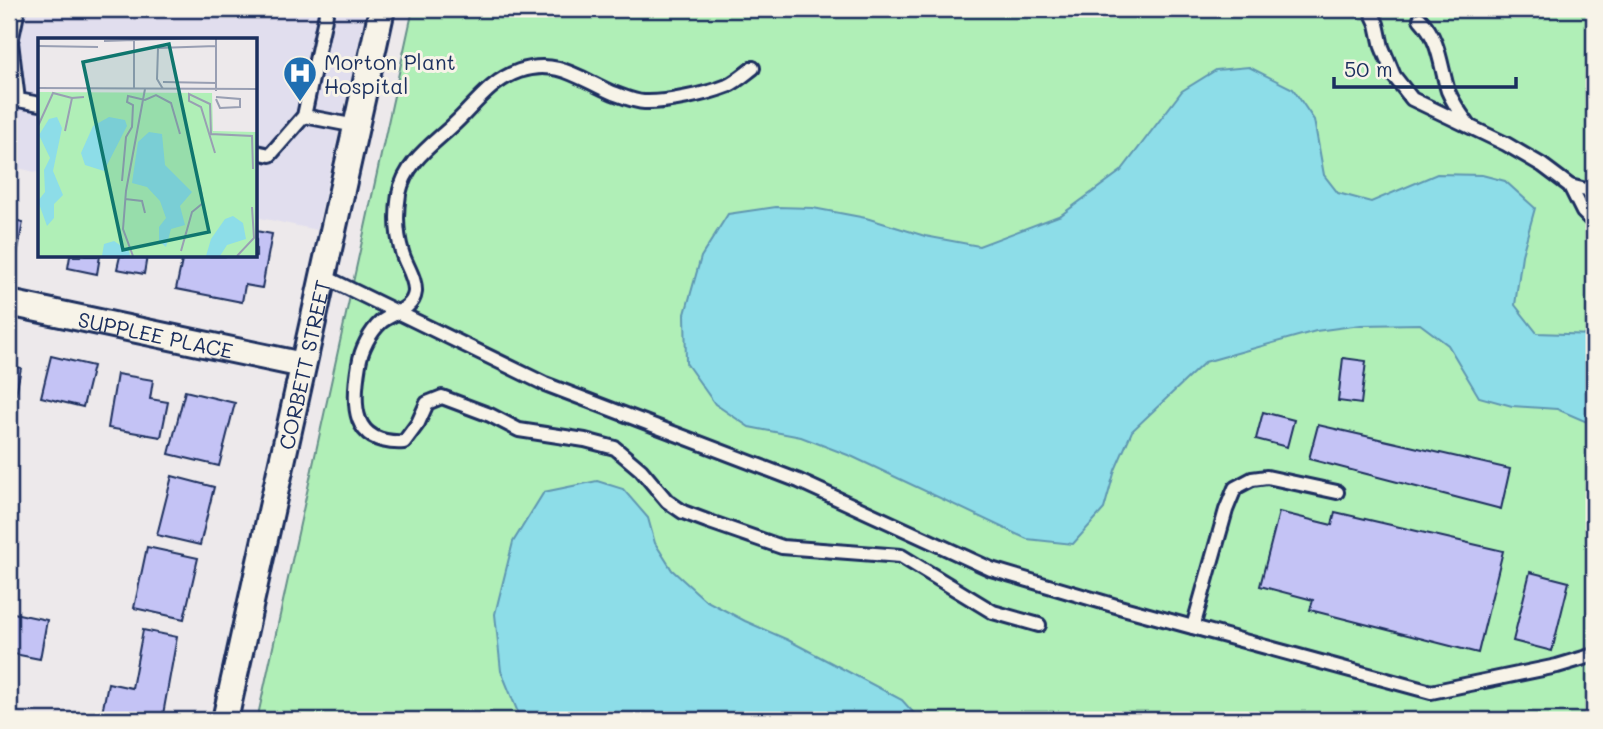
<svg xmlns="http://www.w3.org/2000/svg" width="1603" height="729" viewBox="0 0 1603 729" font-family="Mali,sans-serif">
<rect width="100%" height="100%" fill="#ede9eb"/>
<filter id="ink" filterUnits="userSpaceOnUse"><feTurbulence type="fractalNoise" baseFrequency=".0143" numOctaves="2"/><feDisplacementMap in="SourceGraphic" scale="14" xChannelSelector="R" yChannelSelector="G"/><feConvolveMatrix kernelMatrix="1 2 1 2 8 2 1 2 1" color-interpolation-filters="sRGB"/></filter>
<g filter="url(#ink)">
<path fill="#e1deee" d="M9,9H366L317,230L256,217V40H40V173L9,166Z"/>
<path fill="#b0efb7" stroke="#668f8a" stroke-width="2" d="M413,9H1594V720H257Z"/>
<g fill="#8ddde8" stroke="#5f97b1" stroke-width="2">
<path d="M1249,67L1293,89L1314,120L1324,175L1338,193L1371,202L1437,174L1482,175L1505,181L1535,208L1522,255L1515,305L1537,333L1594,335V425L1557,409L1512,406L1479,397L1448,345L1420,324L1361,325L1316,331L1205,362L1132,431L1115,470L1104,509L1073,544L1027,539L853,457L801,437L749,427L715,404L686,363L685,314L701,257L728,214L776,207L813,208L866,218L925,236L979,246L1061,215L1121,171L1182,91L1216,70Z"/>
<path d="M597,481L623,489L648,518L655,543L672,570L705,600L745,621L788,640L902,700L920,720H521L501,671L495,614L513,542L544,492Z"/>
</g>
<g fill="#c4c3f5" stroke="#1b2f5e" stroke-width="2">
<path d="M9,219L23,222L17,255L9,254Z"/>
<path d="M256,231L272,234L262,288L245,285L242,302L176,289L183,256H256Z"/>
<path d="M70,256H100L97,274L68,268Z"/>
<path d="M120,256H147L144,274L117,269Z"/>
<path d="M51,356L93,366L83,407L41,397Z"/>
<path d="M1343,358L1366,361L1361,404L1338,401Z"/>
<path d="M9,365L21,368L16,394L9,392Z"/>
<path d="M117,374L153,380L150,399L168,402L161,437L108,428Z"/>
<path d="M185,391L235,403L219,466L169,454Z"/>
<path d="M1263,412L1294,420L1287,447L1256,439Z"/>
<path d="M1318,425L1510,469L1501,509L1309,459Z"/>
<path d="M172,476L214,487L200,545L157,535Z"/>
<path d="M1279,512L1332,525L1335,512L1503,551L1478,653L1310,610L1313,600L1260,586Z"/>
<path d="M147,547L198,558L184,619L134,608Z"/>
<path d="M1530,572L1569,582L1552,651L1513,641Z"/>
<path d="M9,612L47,620L40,659L9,653Z"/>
<path d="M143,630L177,637L162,720H137L102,713L108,683L132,688Z"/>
</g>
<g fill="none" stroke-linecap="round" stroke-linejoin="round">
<g stroke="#1b2f5e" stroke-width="18">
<g id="service">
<path d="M18,9L11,42L18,100L40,104"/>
<path d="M1370,9L1377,24L1382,47L1394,76L1412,99L1506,144L1542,165L1570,186L1594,192"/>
<path d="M1420,19C1440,40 1440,65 1448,91C1453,103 1460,113 1468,124"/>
<path d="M753,68C745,74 736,82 727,86C707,94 665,103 644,102C635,102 622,96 613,93C580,79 557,58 519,71C488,82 473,108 450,128C429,147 405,164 399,194C396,213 396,233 402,252C405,264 416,278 415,292C413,310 392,313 381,322C370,332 361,350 359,364C352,405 351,445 404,442L418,423L427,403L442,397L490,415L519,430L585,440L615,448L641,470L667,501L683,512L707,521L782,547L901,556L993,612L1039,625"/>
<path d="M304,116L356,126"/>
<path d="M256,152L270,155L304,116L327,9"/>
<path d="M1570,186L1583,212L1594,223"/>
<path d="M323,276L545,384L799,481L991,569L1123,608L1431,692L1557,666L1594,655"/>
<path d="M1193,627L1226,510L1235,488L1252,479L1267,477L1337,492"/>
</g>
</g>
<g stroke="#1b2f5e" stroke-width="30">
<g id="minor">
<path id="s1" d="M9,303L303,365"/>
<path id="s2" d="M225,720L382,9"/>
</g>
</g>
<use href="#service" stroke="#f7f3e8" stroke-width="12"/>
<use href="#minor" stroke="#f7f3e8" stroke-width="24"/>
</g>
</g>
<defs>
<g id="hospital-pin" transform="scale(1.75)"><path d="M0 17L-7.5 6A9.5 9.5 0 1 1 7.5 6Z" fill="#1f6fb2" stroke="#f7f3e8"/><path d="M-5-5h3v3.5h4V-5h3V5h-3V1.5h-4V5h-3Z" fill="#fff"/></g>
</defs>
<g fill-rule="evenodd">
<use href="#hospital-pin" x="300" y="73"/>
</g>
<g text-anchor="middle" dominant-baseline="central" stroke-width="6" stroke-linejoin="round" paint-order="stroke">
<g font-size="21" fill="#1b2f5e" stroke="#f7f3e8" text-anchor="start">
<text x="324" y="61">Morton Plant<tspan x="324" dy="24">Hospital</tspan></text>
</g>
<g font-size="21" fill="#1b2f5e" stroke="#f7f3e8">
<text stroke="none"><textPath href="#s1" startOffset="150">SUPPLEE PLACE</textPath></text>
<text stroke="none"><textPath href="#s2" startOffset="364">CORBETT STREET</textPath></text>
</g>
</g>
<g transform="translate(38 38)">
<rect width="219" height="219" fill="#ede9eb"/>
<path d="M0,54L174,55L175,93L219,94V218H0Z" fill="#b0efb7"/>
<path d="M19,79L24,90L15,133L25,157L16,166V180L9,188L0,163L7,154L6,132L12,120L1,97L11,81ZM71,79L87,82L89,88L66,133L47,127L43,115L55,88ZM111,94L124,96L127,127L154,154L142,168L147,187L133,191L128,209L121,203V189L128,180L122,163L109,149L94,145L100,104ZM195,178L205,185L208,201L189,207L182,218H168L173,201L187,181ZM76,203L91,213L92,218H64L66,206Z" fill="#8ddde8"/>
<path fill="none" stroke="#999fb3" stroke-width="2" d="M178,0V53M66,3L158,0M96,3V50M0,8L60,9M125,44L178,45M0,50L219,51M125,51L119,41L120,10L178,8M178,59L202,61V69L182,70L178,61M0,88L15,55L34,60M27,93L34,60L46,59M177,115L163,69L151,63V56L172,66L173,96L214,98L215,131M84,143L88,99L94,89L95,67L89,64L90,58L107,62L118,57L133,65L142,96M87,161L104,163L107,175M148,195L143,213L154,174L165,165L162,147M95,218L85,191L88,153L107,51M199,218L216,200L214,169"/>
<path fill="#0f766e" fill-opacity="0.15" stroke="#0f766e" stroke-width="3.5" d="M131,6L171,194L85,212L45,24Z"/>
<rect width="219" height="219" fill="none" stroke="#1b2f5e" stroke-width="3.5"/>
</g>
<rect width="1603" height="729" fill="none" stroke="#f7f3e8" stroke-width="35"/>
<rect x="18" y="18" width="1568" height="694" fill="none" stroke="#1b2f5e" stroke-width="2.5" filter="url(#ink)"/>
<path d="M1334 77v10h182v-10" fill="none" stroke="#1b2f5e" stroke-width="3.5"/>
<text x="1344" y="77" font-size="21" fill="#1b2f5e" stroke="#f7f3e8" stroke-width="5" paint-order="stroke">50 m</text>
</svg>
